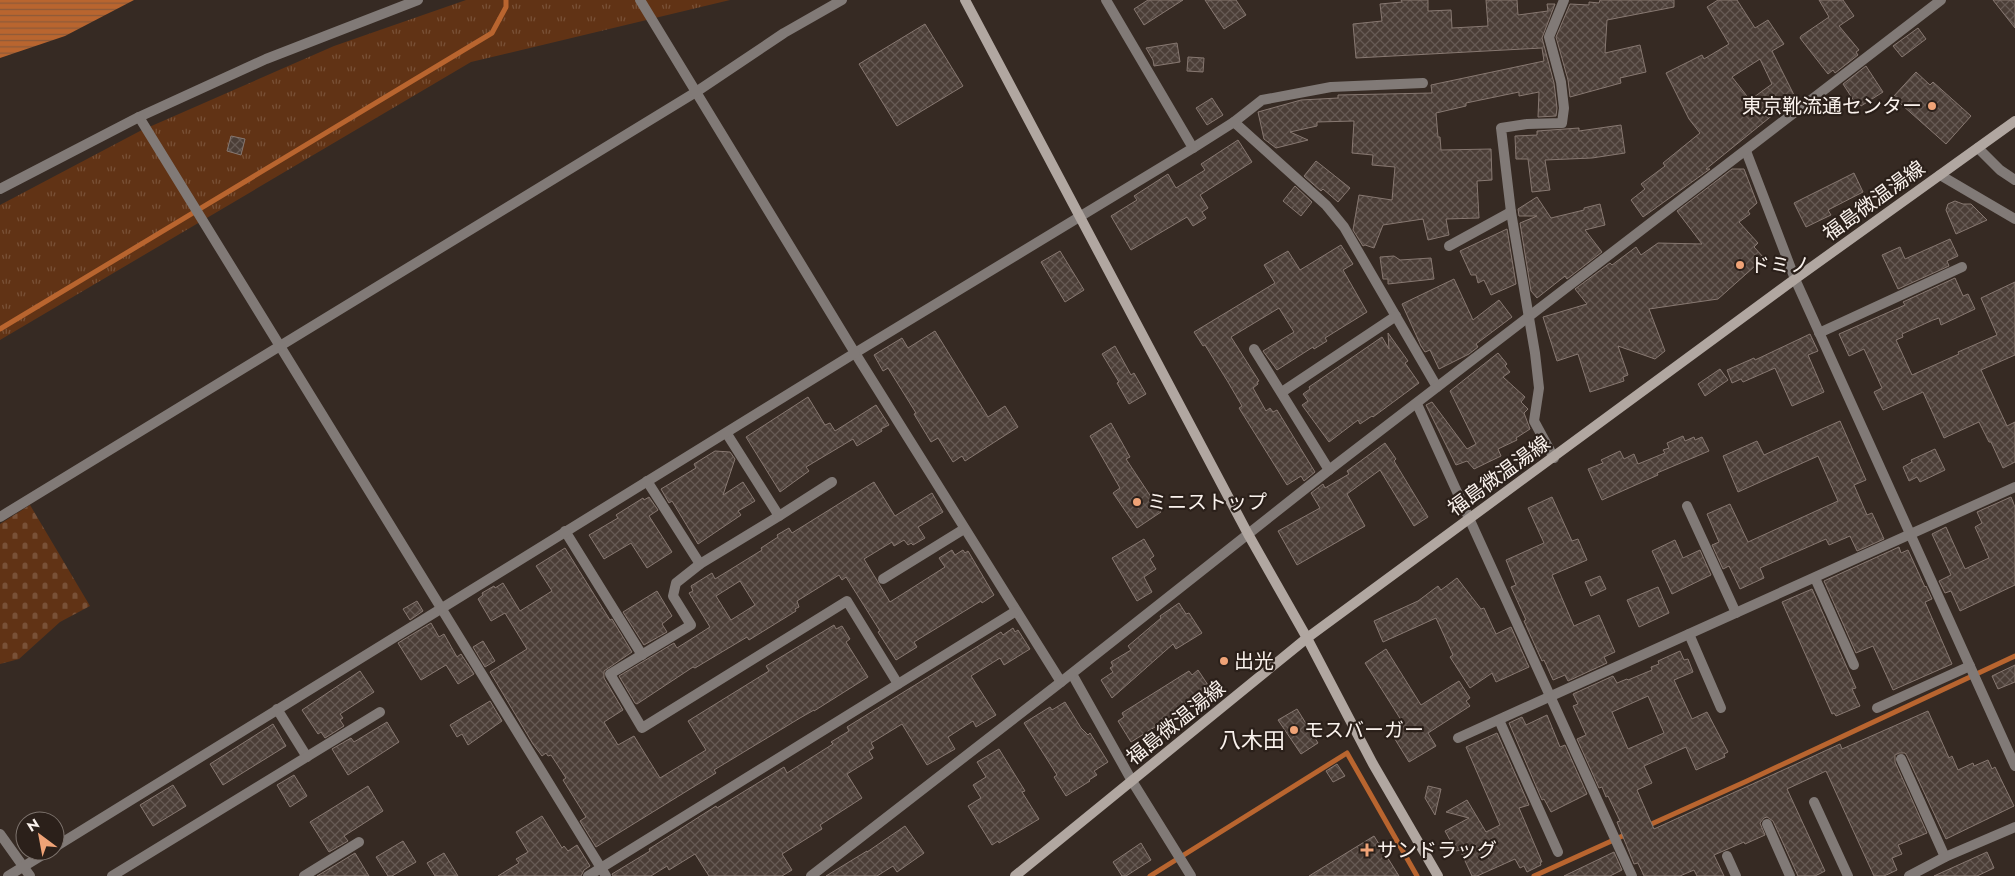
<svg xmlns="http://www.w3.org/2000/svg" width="2015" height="876" viewBox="0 0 2015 876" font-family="Jost,'Noto Sans JP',sans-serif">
<defs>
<pattern id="cemetery-stones" width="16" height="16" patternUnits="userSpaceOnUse" patternTransform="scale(1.25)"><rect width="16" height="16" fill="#613315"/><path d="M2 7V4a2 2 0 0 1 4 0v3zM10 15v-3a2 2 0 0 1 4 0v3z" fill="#795137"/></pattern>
<pattern id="park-tufts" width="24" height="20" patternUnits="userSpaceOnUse" patternTransform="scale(1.25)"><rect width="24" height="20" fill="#613315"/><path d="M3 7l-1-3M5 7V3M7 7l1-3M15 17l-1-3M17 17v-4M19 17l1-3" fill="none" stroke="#795137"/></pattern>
<pattern id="water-rules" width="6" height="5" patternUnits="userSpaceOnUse" patternTransform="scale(1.25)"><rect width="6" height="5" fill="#b9652f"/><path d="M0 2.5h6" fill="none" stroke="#8d5a39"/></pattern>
<pattern id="building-cross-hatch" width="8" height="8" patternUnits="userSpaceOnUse" patternTransform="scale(1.25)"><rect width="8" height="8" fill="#4b3e37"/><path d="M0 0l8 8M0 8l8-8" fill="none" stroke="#665a54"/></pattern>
</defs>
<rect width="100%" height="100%" fill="#362a23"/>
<path fill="url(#cemetery-stones)" d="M30,505L90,606L60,622L19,659L0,664V524Z"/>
<path fill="url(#park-tufts)" d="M466,0H730L471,62L0,340V205L140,131L334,46Z"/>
<path fill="url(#water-rules)" d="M0,0H134L65,36L0,58Z"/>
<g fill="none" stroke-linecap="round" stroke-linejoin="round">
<g stroke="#b9652f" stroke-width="5">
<path d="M0,329L492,33L506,7V0"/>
<path d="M1647,826L1747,781L2015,656"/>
<path d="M1150,876L1347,753L1417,876"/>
<path d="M1534,876L1627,834"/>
</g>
</g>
<g fill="url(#building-cross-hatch)" stroke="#877871" fill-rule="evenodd">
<path d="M1148,0H1183L1144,25L1134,9Z"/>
<path d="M1205,0H1236L1246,15L1224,29Z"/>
<path d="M1401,0H1428V11L1451,10L1452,28L1488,26L1486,0H1517L1518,15L1548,11L1547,4H1555L1542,38L1554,83L1557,108L1556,116L1538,117L1539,92L1519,96V92L1466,103V106L1436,113L1438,137H1440L1441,150L1491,149L1492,180L1477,181L1479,218L1446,219L1449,235L1428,240L1423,219L1383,225L1374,248L1365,245L1363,246L1353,230L1359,195L1392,200L1395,167L1372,165L1373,155L1352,153L1354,121L1317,122V126L1290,132L1308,140L1276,148L1264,139L1258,112L1301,100L1338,98V95L1432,93L1431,85L1544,61L1542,48L1356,58L1353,24L1382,21L1380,4L1402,2Z"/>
<path d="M1600,0H1674V7L1607,20L1605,53L1640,45L1646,72L1620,78L1621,83L1570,97L1568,80L1556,37L1570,4L1589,5V2L1599,3Z"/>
<path d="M1718,0H1737L1755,28L1768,20L1784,44L1772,51L1795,97L1706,169H1710L1643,217L1631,200L1645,189L1641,184L1665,166L1663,163L1700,133L1689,119L1666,73L1702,55L1704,59L1729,44L1707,7ZM1760,59L1772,84L1750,100L1732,77Z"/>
<path d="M1819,0H1843L1854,16L1839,26L1859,50L1856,52L1858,55L1835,73L1833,70L1828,74L1800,38L1801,36L1829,17Z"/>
<path d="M1993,0H2015V28Z"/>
<path d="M925,24L963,86L897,126L859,64Z"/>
<path d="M1918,28L1926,39L1902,57L1893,46Z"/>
<path d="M1177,43L1180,62L1154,66L1153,60L1146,48Z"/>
<path d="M1188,57L1204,58L1203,72L1187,71Z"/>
<path d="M1866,66L1883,92L1861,106L1859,102L1856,104L1843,84Z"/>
<path d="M1916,72L1930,85L1933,82L1971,116L1946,144L1893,97Z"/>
<path d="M1212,98L1223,115L1207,125L1196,108Z"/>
<path d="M1621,125L1625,153L1592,158L1545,160L1550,190L1532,192L1528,159H1516L1515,136L1537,135V131L1579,128V131Z"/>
<path d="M231,136L245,139L241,155L227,151Z"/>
<path d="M1238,140L1252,162L1200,195L1208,208L1202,212L1206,218L1193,226L1187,217L1131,250L1111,216L1137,200L1134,196L1168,174L1176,188L1205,170L1201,164Z"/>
<path d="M1316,161L1350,188L1338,202L1323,189L1321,191L1304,176Z"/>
<path d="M1732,169H1744L1757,203L1748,211L1750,214L1739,222L1758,243L1754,247L1764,258L1718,299L1649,309L1665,351L1655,359L1618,346L1628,375L1623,377L1624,381L1590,392L1578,354L1557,361L1543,317L1587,304L1575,289L1610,263L1612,265L1636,247L1641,255L1658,243L1702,244L1677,211Z"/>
<path d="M1854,173L1863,192L1828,210L1831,215L1806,227L1794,203Z"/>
<path d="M1295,186L1312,202L1301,216L1283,201Z"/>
<path d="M1537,197L1551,218L1584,210V208L1600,204L1605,225L1585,230L1602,252L1567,279L1565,276L1537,298L1531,291L1520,223L1537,216H1519L1518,209Z"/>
<path d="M1955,201L1963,204H1971L1987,220L1956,234L1946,210L1948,204Z"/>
<path d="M1507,229L1516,284L1491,295L1484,280L1478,283L1476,275H1471L1460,251Z"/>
<path d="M1950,239L1958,256L1947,261L1949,266L1898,289L1882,255L1900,247L1905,259Z"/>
<path d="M1341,245L1353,264L1343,270L1367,312L1325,338L1327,341L1314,349L1313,347L1277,370L1263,351L1294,332L1279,308L1231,337L1259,381L1257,382L1258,384L1253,388L1266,411L1270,408L1273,412L1277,410L1315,472L1304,481L1301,476L1287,485L1239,408L1242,406L1228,382L1205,345L1203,346L1194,332L1275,283L1264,265L1288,251L1300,270Z"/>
<path d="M1060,251L1084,290L1065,302L1041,262Z"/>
<path d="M1394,256L1400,260L1431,258L1434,279L1388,284V279H1383L1380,257Z"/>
<path d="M1955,278L1963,296L1968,294L1975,309L1941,325L1939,318L1933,320L1902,334L1903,337L1896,340L1912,375L1959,354L1958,352L1997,335L1981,298L2015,282V355L1981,370L2007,426L2015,422V462L2003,468L1991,442H1989L1979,422L1944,438L1923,392L1883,410L1874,392L1882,388L1864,349L1849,356L1839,334L1905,305L1903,302Z"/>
<path d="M1454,279L1473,320L1499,300L1512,317L1476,344L1478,347L1469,354L1439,369L1430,350L1425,352L1421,346L1402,304Z"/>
<path d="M935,331L988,417L1005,406L1018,427L965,461L962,456L953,462L938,438L931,442L914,414L916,413L888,368L883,371L874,355L902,338L908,348Z"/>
<path d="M1388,333L1408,361L1405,363L1419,383L1373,417L1372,416L1360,424L1358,420L1329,442L1302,405L1308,401L1303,394L1310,389L1309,387L1382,337L1389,349Z"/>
<path d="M1810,334L1818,351L1808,355L1824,392L1792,406L1775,368L1743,382L1741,379L1732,383L1727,370L1754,358L1755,360Z"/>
<path d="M1115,346L1131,375L1134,373L1146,394L1129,404L1117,383L1119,382L1102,354Z"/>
<path d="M1498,353L1507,364L1505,366L1510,372L1503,377L1525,397L1521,402L1528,409L1524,413L1530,429L1516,438L1517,440L1498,449L1501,456L1474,469L1467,461L1456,465L1426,405L1432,402L1467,449L1476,444L1450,391Z"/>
<path d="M1720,369L1728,380L1705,396L1698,384Z"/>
<path d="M808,397L825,425L830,423L835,431L876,405L889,425L881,429L882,431L857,446L853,439L806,467L809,471L780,492L746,437Z"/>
<path d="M1840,421L1866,480L1854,485L1867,515L1872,513L1884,539L1857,551L1850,536L1829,545L1826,539L1760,568L1764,578L1740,589L1729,566L1723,569L1712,545L1719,542L1707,514L1730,504L1748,542L1838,501L1818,456L1738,492L1723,456L1757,441L1764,455Z"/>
<path d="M1111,423L1130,457L1126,459L1161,512L1137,528L1113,493L1120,488L1090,436Z"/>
<path d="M1683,436L1685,441L1694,437L1695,440L1702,437L1709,451L1657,473L1658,475L1602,500L1588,469L1603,463L1601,460L1620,451L1624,459L1634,454L1638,464L1665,453L1663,450L1669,448L1667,443Z"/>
<path d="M1385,443L1396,459L1394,461L1428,517L1414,526L1380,470L1347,494L1365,526L1297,565L1278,531L1320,508L1311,493L1323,484L1325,488L1349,474L1347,471Z"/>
<path d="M1935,449L1945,470L1920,482L1917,477L1909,481L1903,467L1912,462L1911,460Z"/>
<path d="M715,451L730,452L735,459L723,495L743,482L755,501L738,511L741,515L698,544L672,501L669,503L661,489L696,468L694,464Z"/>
<path d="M874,482L895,516L932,493L943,512L918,527L925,538L913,545L911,543L908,545L904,540L894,546L892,542L864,559L890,602L945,567L939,558L952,550L955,555L963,550L965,553L968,551L994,595L982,603L981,601L914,642L917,647L896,660L878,632L880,631L846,577L842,580L839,575L797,601L799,607L795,609L796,611L749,640L747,637L695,668L693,667L637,704L635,703L619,676L674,643L677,648L710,627L689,593L693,591L691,586L712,573L715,579L762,550L761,548L778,537L777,535L789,528L792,533ZM740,581L755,605L731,620L716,596Z"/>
<path d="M649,497L658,510L649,516L672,552L647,568L631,543L604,559L589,535L618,518L616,515L643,498L644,500Z"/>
<path d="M1552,497L1572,541L1578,539L1587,560L1552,575L1574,626L1599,615L1615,652L1604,657L1607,663L1568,681L1565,675L1553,680L1544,660L1542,661L1524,621L1526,620L1511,587L1516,585L1506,560L1544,543L1528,508Z"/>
<path d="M2011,497L2015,507V585L1960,611L1951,591L1945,593L1939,581L1951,575L1932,534L1946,527L1965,569L1989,558L1975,527L1982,523L1977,512Z"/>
<path d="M1144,539L1154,556L1150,559L1156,569L1144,577L1152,592L1137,601L1112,558Z"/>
<path d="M1675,540L1683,558L1700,550L1711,575L1672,594L1652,551Z"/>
<path d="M1899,547L1901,553L1908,550L1925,587L1926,586L1932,599L1925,602L1952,664L1893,690L1873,646L1856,653L1824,581Z"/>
<path d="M565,548L610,620L612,619L632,652L604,671V678L623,710L604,722L618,745L634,736L660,778L706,750L688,721L769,671L766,666L834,625L836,629L842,626L850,639L846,642L868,677L814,711V710L800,718L714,770L716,773L596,847L580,821L586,817L563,780L566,778L551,755L548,756L546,753L542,756L533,744L490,672L527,649L505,613L491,621L478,599L483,595L482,593L494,586L495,588L503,583L520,611L552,591L536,566Z"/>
<path d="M1600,576L1606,589L1591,596L1585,582Z"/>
<path d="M1457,578L1481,609L1484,608L1496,634L1511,627L1529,667L1496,682L1492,673L1470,688L1450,657L1453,655L1436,618L1383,642L1374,621L1418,601L1438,586L1441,590Z"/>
<path d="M1658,587L1669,613L1639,627L1627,600Z"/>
<path d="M1812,589L1856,688L1852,689L1860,706L1836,716L1834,713L1832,714L1782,602Z"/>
<path d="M657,591L672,616L662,624L667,632L644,645L623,612Z"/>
<path d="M417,601L423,611L410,620L403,609Z"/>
<path d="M1179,603L1186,614L1189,613L1202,633L1176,649L1173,644L1112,698L1101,680L1113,672L1110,668L1113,666L1111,662L1131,650L1128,646L1161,618L1160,616Z"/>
<path d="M431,623L439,637L444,634L457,657L461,654L474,674L458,684L446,665L421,680L398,643Z"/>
<path d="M1013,628L1015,632L1018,630L1030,649L1004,665L1000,658L971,676L996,715L976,727L973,721L948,737L955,749L927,765L902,724L871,743L874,748L869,751L873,758L847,774L862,798L820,825L822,829L782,854L792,870L782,876H709L695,854L669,870L667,866L651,876H613L612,874L650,851L649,849L716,806L717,808L784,767L787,773L833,744L831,742L849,731L847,727L1001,632L1003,635Z"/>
<path d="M483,641L495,661L485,667L473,647Z"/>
<path d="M1386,649L1421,705L1459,681L1470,698L1466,701L1470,706L1428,733L1436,746L1409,762L1390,731L1403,723L1365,663Z"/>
<path d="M1680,651L1684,660L1688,659L1693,672L1674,680L1692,719L1707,712L1728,752L1724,754L1725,757L1696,770L1686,747L1644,766L1652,783L1637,790L1654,829L1840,744L1842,749L1928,711L1949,758L1952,756L1958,770L1973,763L1974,766L1988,760L1992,769L1995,767L2014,806L1946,839L1907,756L1905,753H1899L1895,755V762L1927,833L1898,845L1902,854L1892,858L1897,870L1884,876H1874L1826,771L1787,789L1825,871L1815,876H1798L1773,821L1767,817L1764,818L1760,823L1765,835L1745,844L1744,842L1714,855L1724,876H1697L1694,870L1680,876H1644L1638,863L1634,864L1617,822L1620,821L1608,796L1606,797L1602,787L1599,788L1577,739L1586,735L1573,706L1578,704L1573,694L1613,676L1617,683L1627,679L1628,680L1652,670L1651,667L1659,664L1658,661ZM1648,696L1664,733L1628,749L1612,712Z"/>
<path d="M2015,665V682L1998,689L1992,676Z"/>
<path d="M1198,670L1210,688L1172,712L1174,715L1131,742L1118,721L1124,717L1122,713L1189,671L1192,675Z"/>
<path d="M360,671L374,692L340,714L343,718L340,720L344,726L325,738L321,732L318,734L302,710Z"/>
<path d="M490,701L502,721L468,745L462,734L457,737L450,725Z"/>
<path d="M1065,702L1081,728L1088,735L1090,733L1108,762L1094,771L1097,775L1089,780L1090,781L1066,796L1054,777L1057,775L1024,723L1050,707L1052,710Z"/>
<path d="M1297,709L1318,743L1301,754L1278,720Z"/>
<path d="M1547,715L1560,747L1565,745L1587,794L1551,812L1544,799L1542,800L1509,723L1522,717L1526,725Z"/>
<path d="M387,722L399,742L348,775L332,749L351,738L354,742Z"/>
<path d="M273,724L286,746L223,785L210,764Z"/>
<path d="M1497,733L1529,805L1519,808L1542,862H1540L1541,865L1527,872L1524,866L1520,868L1515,859L1477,876H1472L1460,850L1456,851L1445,831L1469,818L1446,812L1467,800L1486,832L1500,825L1466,747Z"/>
<path d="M999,749L1025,791L1022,792L1039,819L999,843L998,841L992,845L968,806L981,798L973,785L986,777L977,762Z"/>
<path d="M1337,764L1345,776L1333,782L1326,771Z"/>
<path d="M294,775L307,796L290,807L277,785Z"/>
<path d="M173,785L186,806L153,826L140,805Z"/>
<path d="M368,786L383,811L344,836L348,841L329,852L310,822Z"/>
<path d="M1428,786L1441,789L1435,815L1425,798Z"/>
<path d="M542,816L562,848L564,846L568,851L577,845L590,866L584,870L581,876H498L519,863L516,859L528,852L516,832Z"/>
<path d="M905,826L924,853L897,872L893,866L877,876H826L867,851V852Z"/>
<path d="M1374,836L1399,876H1309Z"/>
<path d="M403,841L416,862L392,876H388L376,857Z"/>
<path d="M1141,843L1151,860L1126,876H1122L1113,862Z"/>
<path d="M1614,852L1622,870L1610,876H1564Z"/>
<path d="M1987,852L1994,868L1977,876H1934Z"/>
<path d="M355,853L369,876H317L337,864Z"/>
<path d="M444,853L458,876H435L427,863Z"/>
</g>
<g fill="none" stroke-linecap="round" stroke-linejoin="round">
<g stroke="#817a77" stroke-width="10">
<path d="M139,117L606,876"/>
<path d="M1234,122L1262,100L1331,87L1423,83"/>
<path d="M1193,148L1234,122L1326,205L1344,227L1437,387"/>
<path d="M1978,148L2000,170L2015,180"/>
<path d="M1746,151L1795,279L2015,766"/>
<path d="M1940,175L2015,219"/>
<path d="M0,189L139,117L266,59L418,0"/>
<path d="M1449,246L1511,212"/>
<path d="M1819,333L1962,267"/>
<path d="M1254,349L1329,470"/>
<path d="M1282,392L1396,316"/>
<path d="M1417,404L1632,876"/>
<path d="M727,434L779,516L700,564L676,583L673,596L691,625L610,674L642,728L847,601L898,684"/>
<path d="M1554,458L1534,421L1539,388L1535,353L1511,212L1501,128L1527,124L1562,123L1564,108L1561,82L1549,37L1564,0"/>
<path d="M647,481L700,564"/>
<path d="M1687,506L1736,613"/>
<path d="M779,516L832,482"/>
<path d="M0,517L696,92L784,33L842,0"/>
<path d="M565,531L642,655"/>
<path d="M1815,578L1854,665"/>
<path d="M883,579L964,529"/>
<path d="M1689,634L1721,708"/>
<path d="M1072,674L1132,781L1191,876"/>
<path d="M1061,682L855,353L1193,148L1106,0"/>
<path d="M1877,708L1970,666"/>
<path d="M277,709L307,757"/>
<path d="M1499,720L1558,852"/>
<path d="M1458,738L2015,487"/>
<path d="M1901,759L1945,857"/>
<path d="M1814,802L1848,876"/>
<path d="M1767,824L1790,876"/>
<path d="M0,834L30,876"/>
<path d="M55,847L855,353L640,0"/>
<path d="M1727,856L1736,876"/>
<path d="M8,876L49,851"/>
<path d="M112,876L380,712"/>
<path d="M304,876L359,842"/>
<path d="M588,876L1016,611"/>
<path d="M811,876L1061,682L1329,470L1941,0"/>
<path d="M1909,876L1945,857L2015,827"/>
</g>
<g stroke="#b1a7a1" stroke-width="10">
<path d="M965,0L1248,534L1307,638L1373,764L1438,876"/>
<path d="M1015,876L1307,638L1795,279L2015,121"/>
</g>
</g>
<g fill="#efa377" stroke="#2b201a" stroke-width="2">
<circle cx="1932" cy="106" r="5"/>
<circle cx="1740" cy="265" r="5"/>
<circle cx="1137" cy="502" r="5"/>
<circle cx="1224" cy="661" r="5"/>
<circle cx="1294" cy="730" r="5"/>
<path d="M1364.5 842.5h5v5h5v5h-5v5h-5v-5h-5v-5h5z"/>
</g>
<g text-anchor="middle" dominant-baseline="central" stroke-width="4.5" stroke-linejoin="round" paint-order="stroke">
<g font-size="20" fill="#faf2ed" stroke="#2b201a" text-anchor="start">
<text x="1922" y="106" text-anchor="end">東京靴流通センター</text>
<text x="1750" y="265">ドミノ</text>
<text x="1147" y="502">ミニストップ</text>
<text x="1234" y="661">出光</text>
<text x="1304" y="730">モスバーガー</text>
<text x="1377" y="850">サンドラッグ</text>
</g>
<g font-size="20" fill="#faf2ed" stroke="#2b201a">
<text transform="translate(1874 201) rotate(-36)">福島微温湯線</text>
<text transform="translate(1499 476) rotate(-36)">福島微温湯線</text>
<text transform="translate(1176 723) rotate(-39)">福島微温湯線</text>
</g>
<g font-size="22" fill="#faf2ed" stroke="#2b201a">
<text x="1252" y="740">八木田</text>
</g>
</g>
<g transform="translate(40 836) rotate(328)"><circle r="24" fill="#2b201a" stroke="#7e746e"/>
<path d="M0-4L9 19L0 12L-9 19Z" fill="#efa377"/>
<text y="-8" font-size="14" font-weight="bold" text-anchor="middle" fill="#faf2ed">N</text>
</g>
</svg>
